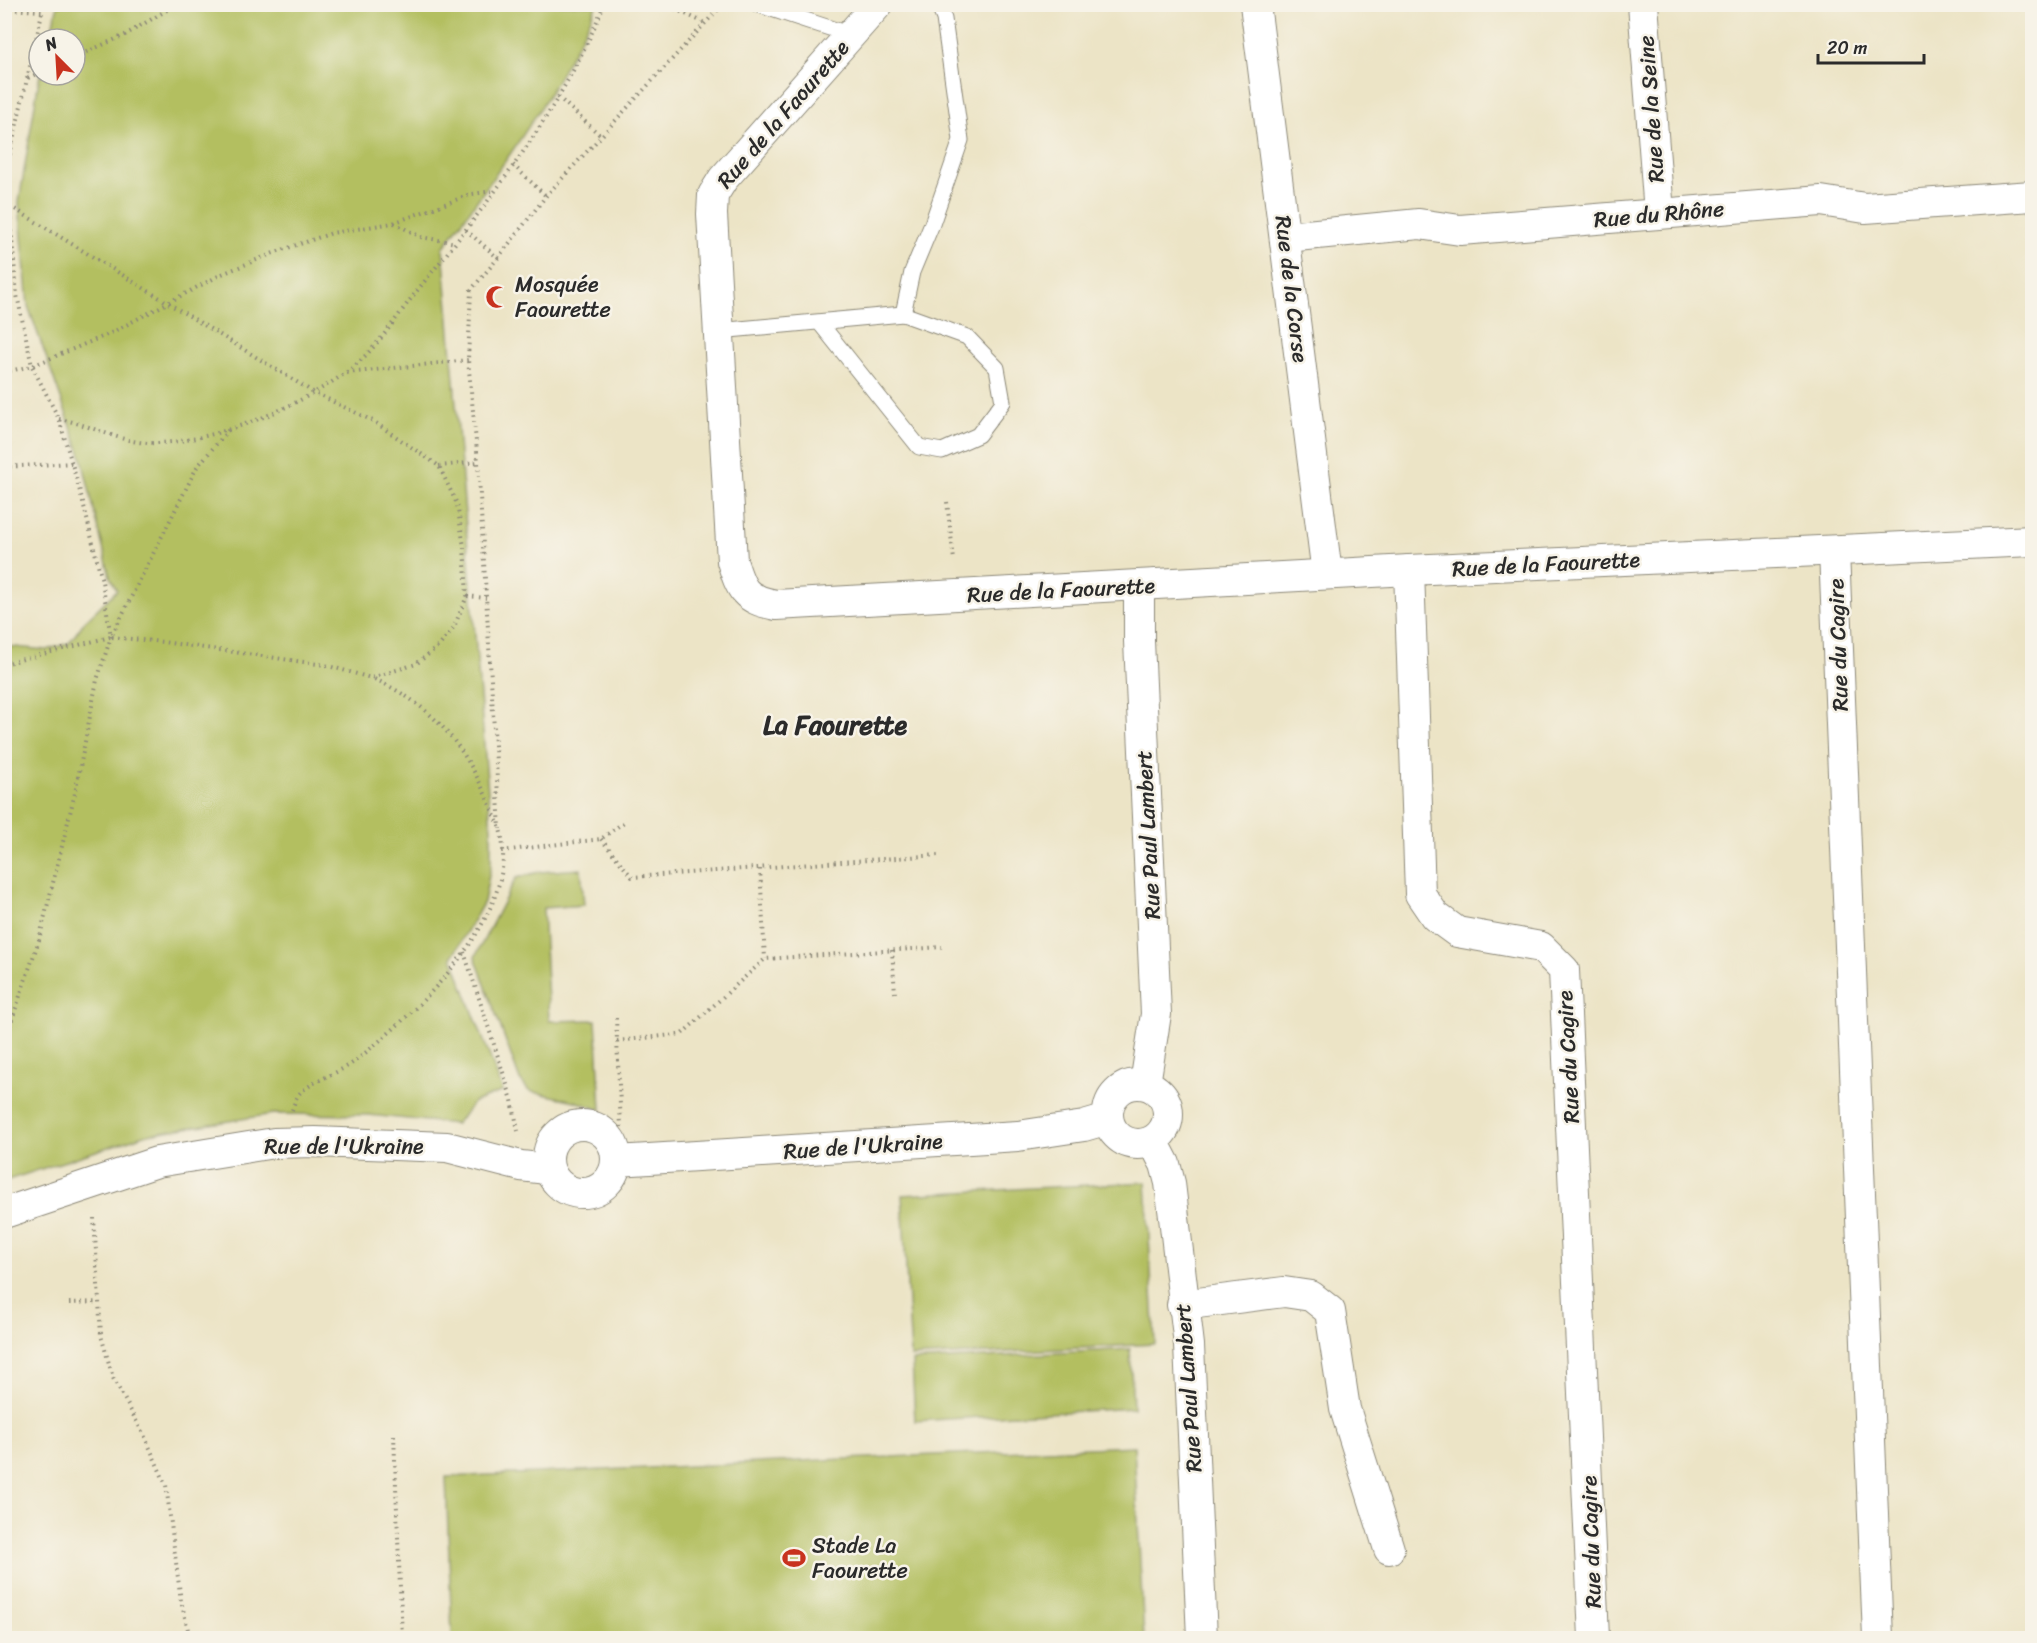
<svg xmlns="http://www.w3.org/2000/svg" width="2037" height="1643" viewBox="0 0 2037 1643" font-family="Sriracha,sans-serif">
<rect width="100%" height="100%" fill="#f7f3e8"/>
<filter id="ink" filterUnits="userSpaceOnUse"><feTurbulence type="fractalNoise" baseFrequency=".0167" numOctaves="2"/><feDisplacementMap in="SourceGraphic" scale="12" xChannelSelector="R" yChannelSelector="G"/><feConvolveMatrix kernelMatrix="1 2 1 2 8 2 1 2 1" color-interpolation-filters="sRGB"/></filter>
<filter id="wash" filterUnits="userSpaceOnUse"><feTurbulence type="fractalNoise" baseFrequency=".008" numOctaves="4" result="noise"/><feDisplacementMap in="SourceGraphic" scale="24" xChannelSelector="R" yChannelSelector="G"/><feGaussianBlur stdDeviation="1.35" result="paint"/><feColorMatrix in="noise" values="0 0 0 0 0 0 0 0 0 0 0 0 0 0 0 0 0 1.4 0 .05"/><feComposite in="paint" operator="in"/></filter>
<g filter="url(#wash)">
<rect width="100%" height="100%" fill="#ece4c6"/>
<g fill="#b3bf61" stroke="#6f7546" stroke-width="1.5">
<path d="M58,5H596C588,28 575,48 563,70C528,133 485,189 443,248L491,828V865L484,902L452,957L503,1091L474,1102L456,1124L369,1115L273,1114L148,1134L5,1181V646L46,650L69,643L85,621L117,590L110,577L81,455L28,306L19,202L39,79L40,75H75V39H49Z"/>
<path d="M581,869L584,905L543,908L549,1021L596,1020L601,1110L575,1101L529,1091L520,1080L475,957L516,878L539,872Z"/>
<path d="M1146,1182L1155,1344L911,1357L902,1195Z"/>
<path d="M1130,1349L1133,1408L915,1421L912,1361Z"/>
<path d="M1134,1446L1144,1638H452L446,1477Z"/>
</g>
</g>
<g filter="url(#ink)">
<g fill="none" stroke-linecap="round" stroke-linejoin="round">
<g stroke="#8c8878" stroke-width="17">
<g id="lane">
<path d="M756,4L851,35"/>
<path d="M903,314L912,272L932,224L961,140L944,19L938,4"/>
<path d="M718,331L903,314L967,337L997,368L1003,402L978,435L942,451L919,447L819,322"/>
</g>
</g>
<g stroke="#8c8878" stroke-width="32">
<g id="street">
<path d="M878,4L723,179L713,195L712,214L732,561C741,590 744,599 776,605L1409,570L2032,541"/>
<path d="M1255,4L1327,574"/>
<path d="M1643,4L1659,213"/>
<path d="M1286,237L1419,224L1460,230L1821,201L1865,208L2032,196"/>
<path d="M1834,551L1878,1638"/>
<path d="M1409,570L1420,894L1435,916L1457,932L1541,947L1564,970L1594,1638"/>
<path d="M1139,586V641L1156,1014L1145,1084"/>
<circle cx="1138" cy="1114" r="30"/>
<circle cx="582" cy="1159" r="34"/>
<path d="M1153,1141L1165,1164L1170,1183L1189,1345L1202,1638"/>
<path d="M617,1161L1018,1136L1084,1126L1108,1119"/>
<path d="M4,1213L157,1162L274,1143L315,1142L447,1147L521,1166L547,1169"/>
<path d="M1182,1305L1284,1292L1311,1296L1330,1311L1345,1409L1389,1549"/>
</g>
</g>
<g stroke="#8c8878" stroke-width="4" stroke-dasharray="1.5 4.5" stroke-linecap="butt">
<path d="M664,4L707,24"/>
<path d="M4,9L42,11"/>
<path d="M75,57L125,35L177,4"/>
<path d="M28,78L39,73"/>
<path d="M558,97L601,136"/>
<path d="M513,165L546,196"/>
<path d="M10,206L313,392L373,421L439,466L457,504L464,547L467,596L454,627L440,645L416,664L371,678L325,665L163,642L111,637L197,467L231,427"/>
<path d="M394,223L421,237L456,243"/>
<path d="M466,230L498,258L471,290L468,360L478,462L500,829"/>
<path d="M498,258L546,196L723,4"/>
<path d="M4,372L32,366L109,334L222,274L276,252L332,233L393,223L472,194L494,191"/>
<path d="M347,373L468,360"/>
<path d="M59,419C95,425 121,445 159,443C219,440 295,408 344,374C373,354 395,319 416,292C487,204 562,111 604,4"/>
<path d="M439,466L478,462"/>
<path d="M4,467L72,463"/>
<path d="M947,502L954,560"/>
<path d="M467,596L486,598"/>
<path d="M4,664L110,637"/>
<path d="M601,839L632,877L938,855"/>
<path d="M502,851L601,839L624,822"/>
<path d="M760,869L765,959"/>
<path d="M892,950L895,993"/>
<path d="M464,952L512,1100L518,1131"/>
<path d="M616,1018L621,1127"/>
<path d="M617,1041L682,1034L765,959L942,947"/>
<path d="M4,1043L39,940L75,793L97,680L111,637L102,581L83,502L59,419L32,366L17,295L6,172L44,4"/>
<path d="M292,1110C294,1105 296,1097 299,1094C311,1081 340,1073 355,1061C414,1015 523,915 500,829C497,818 490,807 486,796C461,740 429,703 372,678"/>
<path d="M94,1218L101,1335L113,1378L145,1437L166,1485L181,1601L190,1638"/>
<path d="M69,1303L99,1302"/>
<path d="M394,1435L402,1638"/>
</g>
<use href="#lane" stroke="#fff" stroke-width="15"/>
<use href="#street" stroke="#fff" stroke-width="30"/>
</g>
</g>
<defs>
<g id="mosque-bare" transform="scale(1.8)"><path d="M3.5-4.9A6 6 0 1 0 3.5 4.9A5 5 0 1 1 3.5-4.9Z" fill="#c8321e" stroke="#f7f3e8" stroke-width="2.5" paint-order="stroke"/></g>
<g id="stadium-bare" transform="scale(1.8)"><path d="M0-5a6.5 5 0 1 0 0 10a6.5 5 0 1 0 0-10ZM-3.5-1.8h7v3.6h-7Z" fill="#c8321e" stroke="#f7f3e8" stroke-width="2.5" paint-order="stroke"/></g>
</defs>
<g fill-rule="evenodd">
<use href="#mosque-bare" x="497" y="297"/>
<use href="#stadium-bare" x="794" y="1558"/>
</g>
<g text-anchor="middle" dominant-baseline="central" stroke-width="5" stroke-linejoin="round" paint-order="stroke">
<g font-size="22" fill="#2b2b2b" stroke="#f7f3e8">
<text transform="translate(1651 109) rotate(-94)">Rue de la Seine</text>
<text transform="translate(783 114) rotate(-49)">Rue de la Faourette</text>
<text transform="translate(1659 214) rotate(-5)">Rue du Rhône</text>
<text transform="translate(1292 289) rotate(83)">Rue de la Corse</text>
<text transform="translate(1546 564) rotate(-3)">Rue de la Faourette</text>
<text transform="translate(1061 590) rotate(-3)">Rue de la Faourette</text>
<text transform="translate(1838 645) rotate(-92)">Rue du Cagire</text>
<text transform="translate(1148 835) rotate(-93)">Rue Paul Lambert</text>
<text transform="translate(1568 1057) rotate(-93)">Rue du Cagire</text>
<text x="344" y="1146">Rue de l'Ukraine</text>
<text transform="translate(863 1146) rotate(-4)">Rue de l'Ukraine</text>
<text transform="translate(1188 1388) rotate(-94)">Rue Paul Lambert</text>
<text transform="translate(1591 1542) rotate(-92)">Rue du Cagire</text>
</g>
<g font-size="22" fill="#2b2b2b" stroke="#f7f3e8" text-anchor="start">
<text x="515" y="284">Mosquée<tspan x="515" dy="25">Faourette</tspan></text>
<text x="812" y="1545">Stade La<tspan x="812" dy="25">Faourette</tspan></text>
</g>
<g font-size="26" font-weight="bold" fill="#2b2b2b" stroke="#f7f3e8">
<text x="835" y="725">La Faourette</text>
</g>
</g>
<rect width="2037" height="1643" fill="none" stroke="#f7f3e8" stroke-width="24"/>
<g transform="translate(57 57) rotate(336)"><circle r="28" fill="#f7f3e8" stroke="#a5a39c" stroke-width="1.5"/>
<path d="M0-4.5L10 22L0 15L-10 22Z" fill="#c8321e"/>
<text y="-9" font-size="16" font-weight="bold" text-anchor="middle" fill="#2b2b2b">N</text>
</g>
<path d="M1818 54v9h106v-9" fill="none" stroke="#2b2b2b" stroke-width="3"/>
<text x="1827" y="54" font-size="18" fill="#2b2b2b" stroke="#f7f3e8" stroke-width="4.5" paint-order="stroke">20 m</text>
</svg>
